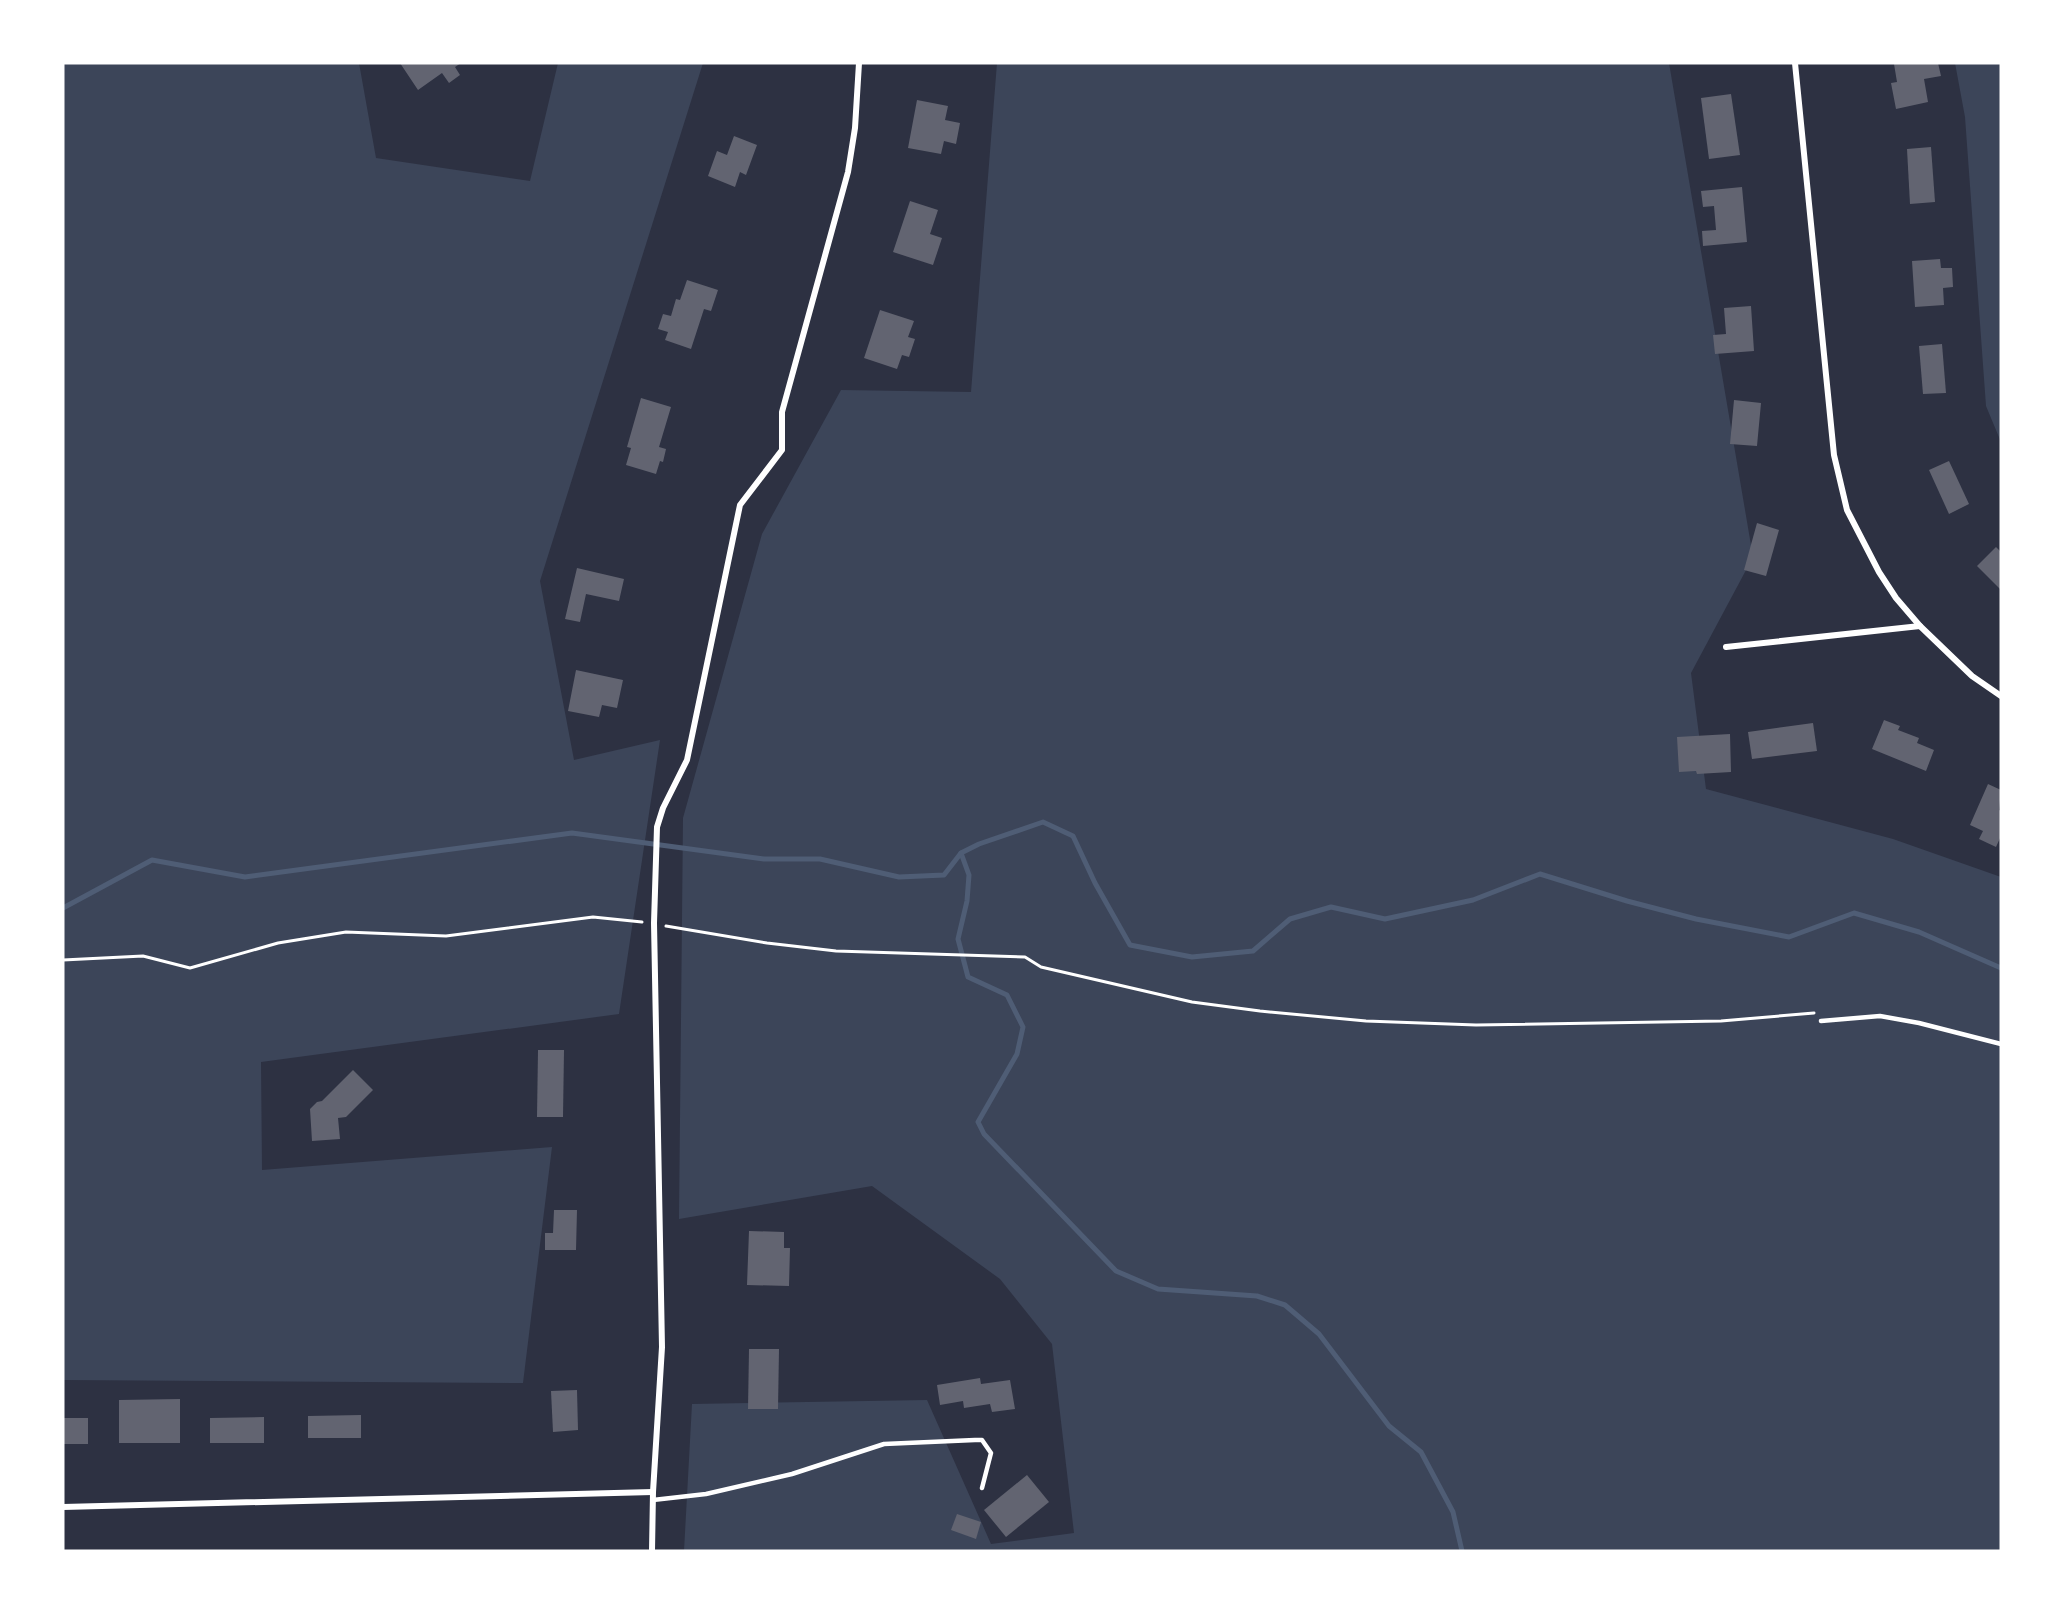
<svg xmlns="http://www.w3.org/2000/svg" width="2064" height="1614" viewBox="0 0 2064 1614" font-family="Overpass,sans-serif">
<rect width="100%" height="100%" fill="#2d3142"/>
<g fill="#3c4559">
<path d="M63,63H359L376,158L530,181L558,63H703L540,581L574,760L660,740L619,1014L261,1062L262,1170L552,1147L523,1383L63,1380Z"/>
<path d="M997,63H1669L1753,557L1691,673L1706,789L1893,839L2001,877V1551H684L692,1404L927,1400L991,1544L1074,1533L1052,1344L1000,1279L872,1186L679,1219L683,818L762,534L841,390L971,392Z"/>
<path d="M1955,63H2001V442L1986,406L1965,117Z"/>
</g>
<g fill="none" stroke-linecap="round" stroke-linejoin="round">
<g stroke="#4f5d75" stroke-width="5">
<path d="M961,853L969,875L967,901L958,939L968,977L1007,995L1023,1027L1017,1054L978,1122L984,1134L1116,1271L1158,1289L1257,1296L1285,1305L1319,1334L1389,1426L1421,1452L1453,1512L1462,1551"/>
<path d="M63,908L152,860L245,877L572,833L764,859H820L899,877L944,875L961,853L979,844L1043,822L1073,836L1095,883L1130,945L1192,957L1253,951L1290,919L1331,907L1385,919L1473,900L1540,874L1627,901L1696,919L1789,937L1854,913L1919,932L2001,968"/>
</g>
</g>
<g fill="#626471">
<path d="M400,63H461L455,67L460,75L449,83L442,73L418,90Z"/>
<path d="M1898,63H1938L1941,76L1924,79L1928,102L1896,109L1891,83L1897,82L1894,64Z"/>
<path d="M1731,94L1740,155L1709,159L1701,98Z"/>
<path d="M917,100L948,106L945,120L960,123L956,144L944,141L941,154L908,148Z"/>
<path d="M734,136L757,145L746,175L740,172L735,187L708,176L717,151L727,155Z"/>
<path d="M1931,147L1935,202L1910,204L1907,149Z"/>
<path d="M1742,187L1747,242L1703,246L1702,231L1716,230L1714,206L1703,207L1701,191Z"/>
<path d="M910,201L938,210L930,234L942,238L933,265L893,252Z"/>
<path d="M1940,259L1941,268H1952L1953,287L1943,288L1944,305L1915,307L1912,261Z"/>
<path d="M687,280L718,290L711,311L704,309L691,349L665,340L668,332L658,329L663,314L671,316L676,299L680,300Z"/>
<path d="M1751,306L1754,351L1715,354L1713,335L1726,334L1724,308Z"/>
<path d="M880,310L914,321L908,337L915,339L909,357L902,355L897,369L864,358Z"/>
<path d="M1942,344L1946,393L1923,394L1919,346Z"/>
<path d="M641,398L671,407L659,447L666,449L663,462L660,461L656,474L626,465L631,448L627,447Z"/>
<path d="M1734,400L1761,403L1757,446L1730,444Z"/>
<path d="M1949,461L1969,504L1949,514L1929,470Z"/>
<path d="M1757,523L1779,530L1766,576L1744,570Z"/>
<path d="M1996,547L2001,552V590L1977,566Z"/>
<path d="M577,568L624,579L619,601L586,594L580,622L565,619Z"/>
<path d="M576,670L623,680L617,708L602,705L599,717L568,711Z"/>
<path d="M1884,720L1900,726L1898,730L1919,738L1917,743L1934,750L1926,771L1872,749Z"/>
<path d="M1813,723L1817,751L1752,759L1748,732Z"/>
<path d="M1730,734L1731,772L1697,774L1696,771L1679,772L1677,737Z"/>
<path d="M1988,784L2001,790L1999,810L2001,811V836L1996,847L1979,839L1983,831L1970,825Z"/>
<path d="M538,1050H564L563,1117H537Z"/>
<path d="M353,1070L373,1090L346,1117L338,1118L340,1139L312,1141L310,1109L317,1102L322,1101Z"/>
<path d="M554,1210H577L576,1250H545V1233H553Z"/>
<path d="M749,1231L784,1232V1248H790L789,1286L747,1285Z"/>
<path d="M749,1349H779L778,1409H748Z"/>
<path d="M980,1378L981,1384L1010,1380L1015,1409L992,1412L990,1404L964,1408L963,1401L940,1405L937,1385Z"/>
<path d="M577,1390L578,1430L553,1432L551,1391Z"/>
<path d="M180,1399V1443H119V1400Z"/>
<path d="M361,1415V1438H308V1416Z"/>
<path d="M264,1417V1443H210V1418Z"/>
<rect x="63" y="1418" width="25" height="26"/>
<path d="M1027,1475L1049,1502L1006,1537L984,1510Z"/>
<path d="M957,1514L981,1522L976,1539L951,1530Z"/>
</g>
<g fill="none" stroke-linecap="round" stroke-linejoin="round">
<g stroke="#fff" stroke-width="3">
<path d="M666,926L767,943L836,951L1025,957L1041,967L1192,1002L1260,1011L1366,1021L1476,1025L1721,1021L1814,1013"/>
<path d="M63,960L143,956L190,968L278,943L346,932L446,936L593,917L642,922"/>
</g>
<g stroke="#fff" stroke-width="4.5">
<path d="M1821,1021L1880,1016L1919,1023L2001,1044"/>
<path d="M653,1500L706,1494L792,1474L884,1444L975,1440H982L991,1453L982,1488"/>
</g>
<g stroke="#fff" stroke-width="6">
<path d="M1795,63L1834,455L1847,510L1879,572L1896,598L1920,626"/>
<path d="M1726,647L1920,626L1972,676L2001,696"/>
<path d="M63,1507L653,1492"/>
<path d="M652,1551L653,1492L662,1347L654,923L657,827L663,808L687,760L740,505L782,450V412L848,172L855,128L859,63"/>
</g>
</g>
<rect width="2064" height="1614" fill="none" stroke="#ffffff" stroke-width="129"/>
</svg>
